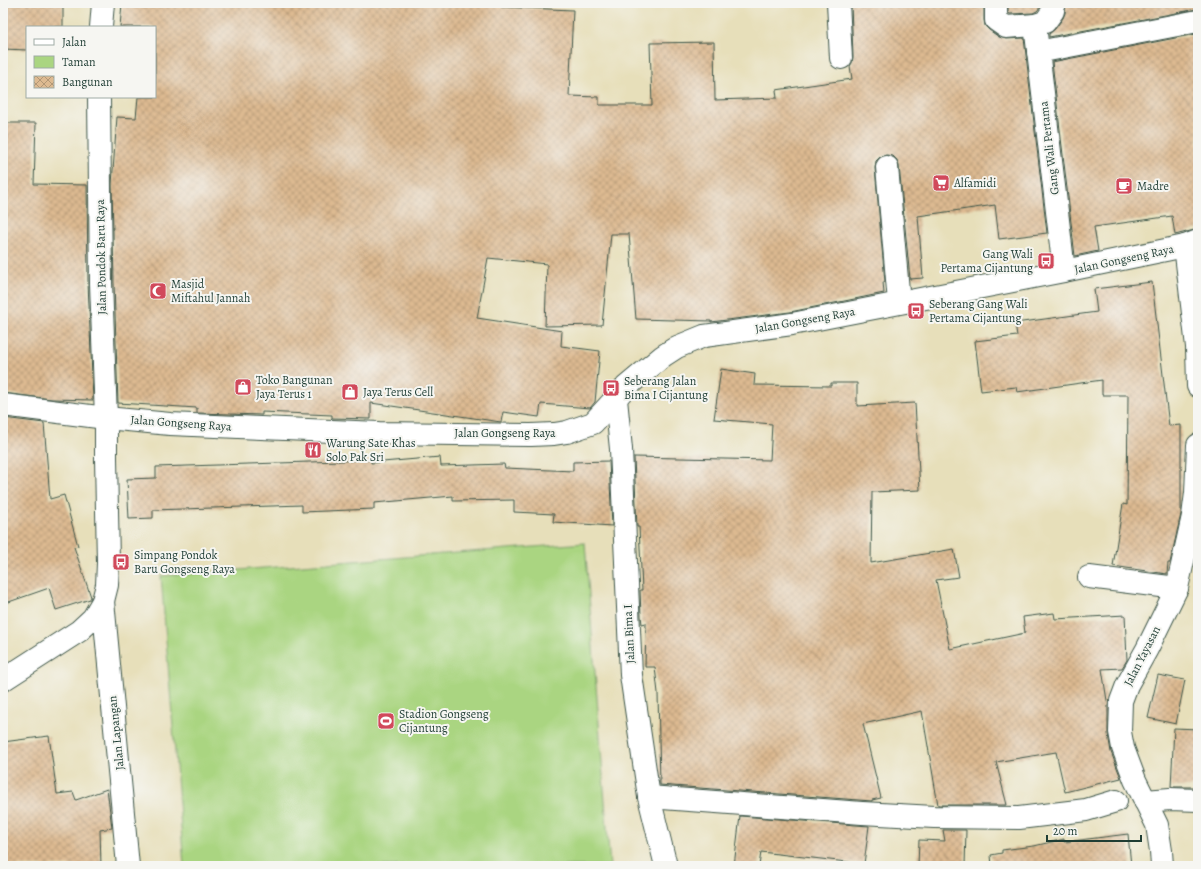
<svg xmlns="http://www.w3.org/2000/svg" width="1201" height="869" viewBox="0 0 1201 869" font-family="Alegreya,serif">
<defs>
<pattern id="building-cross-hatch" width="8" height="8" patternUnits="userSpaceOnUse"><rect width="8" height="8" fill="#ddba91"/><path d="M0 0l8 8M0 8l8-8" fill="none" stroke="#b39877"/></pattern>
</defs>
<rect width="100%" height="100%" fill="#f6f6f2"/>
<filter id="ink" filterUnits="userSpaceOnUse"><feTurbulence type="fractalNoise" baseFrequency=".025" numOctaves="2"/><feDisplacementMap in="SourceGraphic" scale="8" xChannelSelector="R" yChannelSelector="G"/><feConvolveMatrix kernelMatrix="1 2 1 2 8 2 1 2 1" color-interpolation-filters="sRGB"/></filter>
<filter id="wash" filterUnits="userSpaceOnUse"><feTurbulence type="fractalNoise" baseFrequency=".012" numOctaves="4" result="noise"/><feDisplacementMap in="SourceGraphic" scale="16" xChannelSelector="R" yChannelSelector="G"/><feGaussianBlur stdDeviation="0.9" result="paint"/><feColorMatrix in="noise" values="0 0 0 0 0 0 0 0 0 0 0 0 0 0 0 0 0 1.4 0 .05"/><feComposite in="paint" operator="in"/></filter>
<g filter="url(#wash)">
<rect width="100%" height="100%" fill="#e7dfba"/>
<path fill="#aad581" stroke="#64895a" d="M585,543L610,866H184L161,576Z"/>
<g id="blocks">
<g fill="url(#building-cross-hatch)">
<path d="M3,3H63V27H27V50L3,49Z"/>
<path d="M122,3H501V7L573,10L569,96L599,97V105H652L650,43L714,42L715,100L777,98L776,90L852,79L850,66L852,63L853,57L851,3H984V20L985,26L989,30L999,37L1006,39L1024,38L1047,233L999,239L995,205L918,216L923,278L910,279L899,166L897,160L893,156L886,155L880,157L876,161L875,168L885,282H883L884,293L790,312L711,322V321L636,319L629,234H611L602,325L545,326L547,264L488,258L477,318L562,331L561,346L600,351L595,402L590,408L541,404L539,417L503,412L501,422L371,403V419L332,418V415L262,412V415L197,413V408L118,403L114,283L112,184L117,117L136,118L138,97H155V27H120Z"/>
<path d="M1008,3H1041V6L1037,11L1033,13L1010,14L1008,13Z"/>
<path d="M1066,3H1197V9L1049,37V34L1055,29L1063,18L1065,13Z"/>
<path d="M1196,34V47H1198V229L1175,235L1172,216L1094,227L1098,251L1075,256L1052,62Z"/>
<path d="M3,123H36L34,184L87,185L88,283L93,400L52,399L3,393V263H5L6,179H3Z"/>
<path d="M1152,282L1169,426L1181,425V514L1170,563H1168L1167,574L1113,566L1123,504L1127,505L1128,395H1102V380L1017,392L1016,387L981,391L975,341L1017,336L1015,323L1097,312L1094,289Z"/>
<path d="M721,369L755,374L754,385L831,386V383H857V406L915,403L920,490L872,492L871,563L954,549L959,577L936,580L950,649L1025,633L1023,617L1054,613L1055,619L1125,615L1127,660L1122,668L1102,669L1108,707V734L1111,752L1121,778L1065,792L1056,752L996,762L1007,805H938L922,711L863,724L881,798L872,800V801L660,785L658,693L655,667H645L646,623L642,624L641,616L640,590H642L639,527H637L634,457L770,460L772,424L714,419Z"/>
<path d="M3,418L44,423L50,499L64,495L78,546L74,547L91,597L90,599L56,610L49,588L3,604Z"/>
<path d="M440,457L441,466L504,464L505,468L573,471V462L609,461L612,526L553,522L554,514L514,512V500L453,501V496L374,503V509L302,512V505L153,510V518L129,519L127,479L156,478V467L371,460V463Z"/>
<path d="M1158,675L1185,680L1176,724L1148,718Z"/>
<path d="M1174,728L1198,729V787H1171Z"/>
<path d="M49,736L57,794L73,792L76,800L107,789L112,828L100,830L101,866H3V742Z"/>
<path d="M740,816L869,826L864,864L761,852L759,866H734Z"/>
<path d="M943,830H966L965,866H918L919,840L945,841Z"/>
<path d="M1128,834L1131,866H992L991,855L1002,853V850L1034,846L1064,839V842Z"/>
</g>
</g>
</g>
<g filter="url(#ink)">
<use href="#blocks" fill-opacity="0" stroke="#3d5548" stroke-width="1"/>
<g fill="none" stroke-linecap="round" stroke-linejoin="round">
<g stroke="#3d5548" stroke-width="24">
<g id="minor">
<path d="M838,3L841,58"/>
<path d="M996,3V20L1006,27L1035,25L1045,22L1053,11L1054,3"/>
<path d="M1035,25L1064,271"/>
<path d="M101,27L103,3"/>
<path d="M1038,52L1198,21"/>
<path d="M887,167L899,302"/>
<path d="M1185,246L1197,347L1198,386"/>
<path d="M616,399L621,449L631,675L649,797L666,866"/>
<path d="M3,405L106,418L101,283L99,97"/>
<path d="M1089,577L1177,588"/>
<path d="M103,601L128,866"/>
<path d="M649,797L862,813L934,817L1019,818L1086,810L1116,801"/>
<path d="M1145,801L1170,799L1198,800"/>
<path d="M1162,866L1161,851L1157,825L1135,780L1123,748L1120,732L1121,701L1127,685L1147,649L1177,588L1193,516L1196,493L1198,445"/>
</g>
</g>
<g stroke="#3d5548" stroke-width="24">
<path id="tertiary" d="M3,680L79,631L93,618L103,601L107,585L108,563L106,458V418L170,424L379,433L531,435L554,434L567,432L593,423L626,387L663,356L677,347L704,336L792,324L1064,271L1185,246L1198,241"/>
</g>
<use href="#minor" stroke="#fff" stroke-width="22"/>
<use href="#tertiary" stroke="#fff" stroke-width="22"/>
</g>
</g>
<defs>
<g id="supermarket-square" transform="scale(0.9)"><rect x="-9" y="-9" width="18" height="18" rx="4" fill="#d1495b" stroke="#f6f6f2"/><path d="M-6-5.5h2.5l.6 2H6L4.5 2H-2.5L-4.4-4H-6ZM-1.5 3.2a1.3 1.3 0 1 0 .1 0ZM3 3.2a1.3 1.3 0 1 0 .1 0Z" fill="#fff"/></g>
<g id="cafe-square" transform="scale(0.9)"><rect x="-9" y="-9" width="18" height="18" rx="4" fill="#d1495b" stroke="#f6f6f2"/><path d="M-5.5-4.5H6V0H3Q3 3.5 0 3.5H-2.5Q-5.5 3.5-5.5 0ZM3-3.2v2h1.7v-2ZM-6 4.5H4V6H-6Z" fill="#fff"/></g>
<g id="bus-square" transform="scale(0.9)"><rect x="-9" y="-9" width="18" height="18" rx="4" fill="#d1495b" stroke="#f6f6f2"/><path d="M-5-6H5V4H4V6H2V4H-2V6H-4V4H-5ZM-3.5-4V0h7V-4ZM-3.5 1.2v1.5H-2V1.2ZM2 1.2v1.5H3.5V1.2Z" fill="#fff"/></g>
<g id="mosque-square" transform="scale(0.9)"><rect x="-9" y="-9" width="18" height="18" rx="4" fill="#d1495b" stroke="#f6f6f2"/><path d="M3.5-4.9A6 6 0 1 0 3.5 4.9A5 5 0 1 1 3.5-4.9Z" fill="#fff"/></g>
<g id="shop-square" transform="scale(0.9)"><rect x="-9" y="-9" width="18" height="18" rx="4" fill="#d1495b" stroke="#f6f6f2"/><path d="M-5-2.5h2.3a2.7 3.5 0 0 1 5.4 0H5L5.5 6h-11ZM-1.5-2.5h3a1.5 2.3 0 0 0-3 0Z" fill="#fff"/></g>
<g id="restaurant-square" transform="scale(0.9)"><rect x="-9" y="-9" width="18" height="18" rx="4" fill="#d1495b" stroke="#f6f6f2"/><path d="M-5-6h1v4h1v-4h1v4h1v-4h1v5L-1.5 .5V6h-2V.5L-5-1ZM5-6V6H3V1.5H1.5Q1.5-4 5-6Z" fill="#fff"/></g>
<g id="stadium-square" transform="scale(0.9)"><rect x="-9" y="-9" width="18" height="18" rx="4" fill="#d1495b" stroke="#f6f6f2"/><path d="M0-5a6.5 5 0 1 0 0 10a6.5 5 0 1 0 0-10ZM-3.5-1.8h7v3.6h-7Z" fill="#fff"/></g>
</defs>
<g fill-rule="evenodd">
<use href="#supermarket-square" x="941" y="183"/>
<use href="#cafe-square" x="1124" y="186"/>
<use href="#bus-square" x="1046" y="261"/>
<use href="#mosque-square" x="158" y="291"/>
<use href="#bus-square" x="916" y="311"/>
<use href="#shop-square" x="243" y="387"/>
<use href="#bus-square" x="611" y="388"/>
<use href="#shop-square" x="350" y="392"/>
<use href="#restaurant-square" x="313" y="450"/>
<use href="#bus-square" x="121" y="562"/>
<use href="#stadium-square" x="386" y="721"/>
</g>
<g text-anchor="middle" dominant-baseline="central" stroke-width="4" stroke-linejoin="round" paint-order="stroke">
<g font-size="12" fill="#1f3d34" stroke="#f6f6f2">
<text transform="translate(1049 148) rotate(-97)">Gang Wali Pertama</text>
<text transform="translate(101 257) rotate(-91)">Jalan Pondok Baru Raya</text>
<text transform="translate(1124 259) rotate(-12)">Jalan Gongseng Raya</text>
<text transform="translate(805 320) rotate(-10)">Jalan Gongseng Raya</text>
<text transform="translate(181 423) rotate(4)">Jalan Gongseng Raya</text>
<text x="505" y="433">Jalan Gongseng Raya</text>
<text transform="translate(629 634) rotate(-93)">Jalan Bima I</text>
<text transform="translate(1142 656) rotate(-63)">Jalan Yayasan</text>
<text transform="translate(116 733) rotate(-96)">Jalan Lapangan</text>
</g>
<g font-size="12" fill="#1f3d34" stroke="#f6f6f2" text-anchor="start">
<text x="954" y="183">Alfamidi</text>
<text x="1137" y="186">Madre</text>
<text x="1033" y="254" text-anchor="end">Gang Wali<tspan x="1033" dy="14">Pertama Cijantung</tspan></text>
<text x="171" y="284">Masjid<tspan x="171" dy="14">Miftahul Jannah</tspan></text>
<text x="929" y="304">Seberang Gang Wali<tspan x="929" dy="14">Pertama Cijantung</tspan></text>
<text x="256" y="380">Toko Bangunan<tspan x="256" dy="14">Jaya Terus 1</tspan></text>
<text x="624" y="381">Seberang Jalan<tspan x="624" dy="14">Bima I Cijantung</tspan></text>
<text x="363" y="392">Jaya Terus Cell</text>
<text x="326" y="443">Warung Sate Khas<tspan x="326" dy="14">Solo Pak Sri</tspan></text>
<text x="134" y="555">Simpang Pondok<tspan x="134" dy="14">Baru Gongseng Raya</tspan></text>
<text x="399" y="714">Stadion Gongseng<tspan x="399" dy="14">Cijantung</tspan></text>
</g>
</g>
<rect width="1201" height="869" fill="none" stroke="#f6f6f2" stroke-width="16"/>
<rect x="26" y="26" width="130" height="72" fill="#f6f6f2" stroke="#a0aca6"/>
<rect x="34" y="39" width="20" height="6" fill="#ffffff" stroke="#a0aca6"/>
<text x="62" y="46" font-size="12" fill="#1f3d34">Jalan</text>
<rect x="34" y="56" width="20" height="12" fill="#aad581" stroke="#a0aca6"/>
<text x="62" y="66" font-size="12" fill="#1f3d34">Taman</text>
<rect x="34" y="76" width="20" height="12" fill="url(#building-cross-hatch)" stroke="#a0aca6"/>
<text x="62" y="86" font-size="12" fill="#1f3d34">Bangunan</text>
<path d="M1047 835v6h94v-6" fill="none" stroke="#1f3d34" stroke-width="2"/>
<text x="1053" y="835" font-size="12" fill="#1f3d34" stroke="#f6f6f2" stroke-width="3" paint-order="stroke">20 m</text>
</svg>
